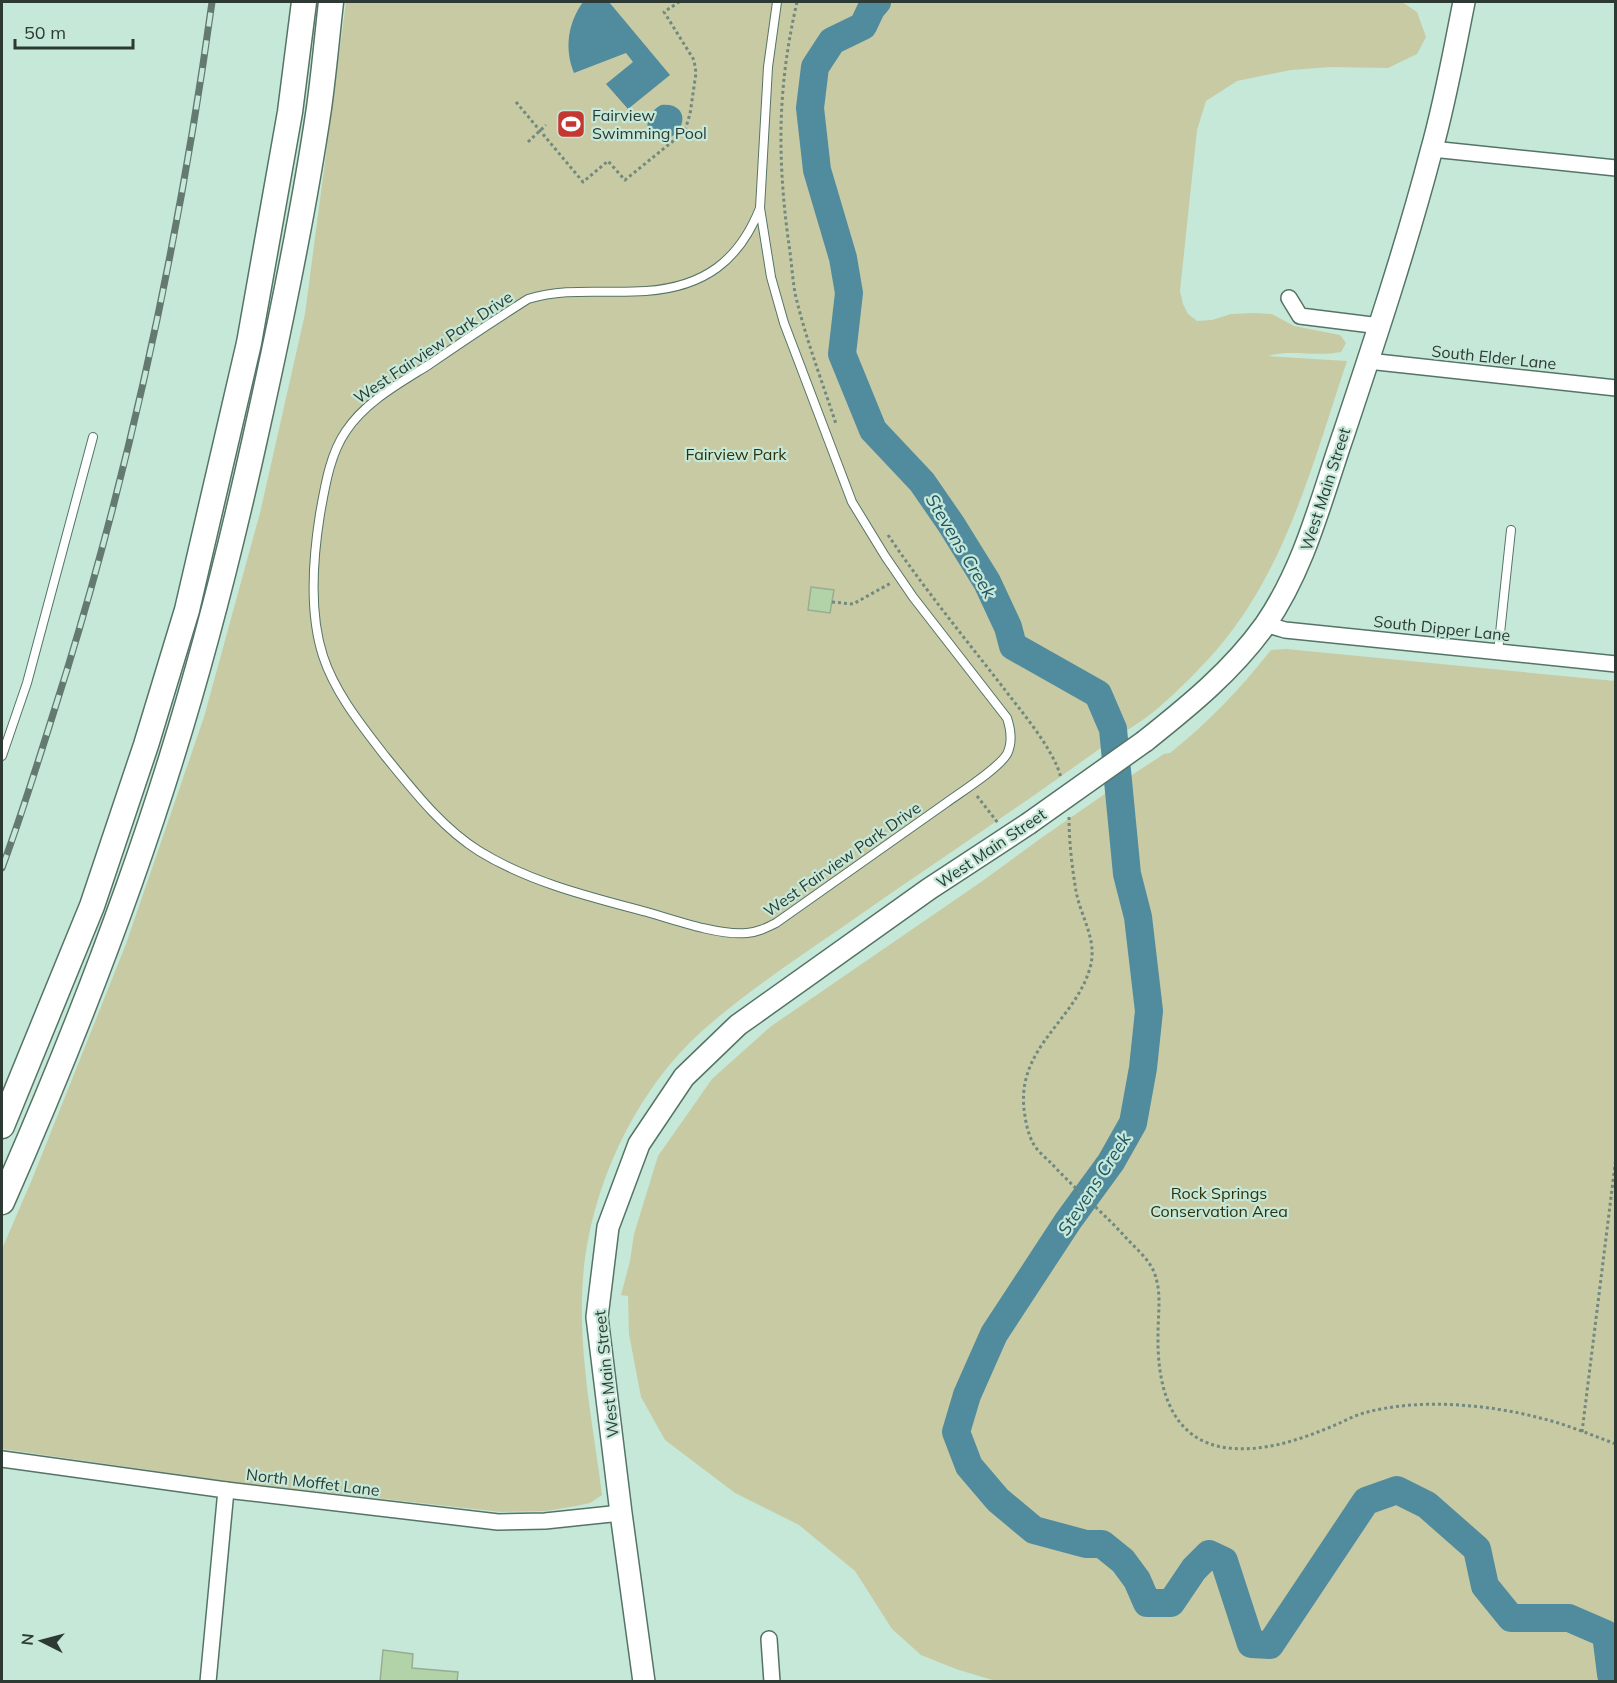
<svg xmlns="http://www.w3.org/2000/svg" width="1617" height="1683" viewBox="0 0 1617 1683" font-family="Mulish,sans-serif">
<rect width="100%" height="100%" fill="#c5e8d8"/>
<g fill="#c8caa4">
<path d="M346,2H1402L1417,12L1426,37L1417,54L1388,68L1331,67L1291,70L1237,81L1206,101L1197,130L1180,291L1183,304L1188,314L1197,321L1212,320L1231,314L1254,313L1272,314L1294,326L1340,335L1346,343L1341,352C1316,357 1291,349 1268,356L1347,361C1314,459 1287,567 1219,647C1200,669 1179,690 1157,709C1144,720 1129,729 1115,738C1091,755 1067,772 1043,789C977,835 910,880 844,926C796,959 746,992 702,1031C630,1096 584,1201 582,1298C580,1364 594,1430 602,1495L590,1503L576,1506L546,1511L501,1512L240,1483L2,1449V1249L33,1177L126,944L204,717L260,513L305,314Z"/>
<path d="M1286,649L1615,681V1681L999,1682L956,1669L921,1655L892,1629L855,1571L799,1525L735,1493L665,1440L641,1397L629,1334L628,1296L621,1295L630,1261L634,1234L658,1156L712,1079L770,1027L981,882L1037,841L1135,773L1164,754L1170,753C1209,722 1240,689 1271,650Z"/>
</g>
<g fill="#518b9e">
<path d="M583,2H609L670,75L628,109L606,84L633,62L626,53L574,73C564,48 568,23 583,2Z"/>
<path d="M661,105C692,102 687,136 661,141C641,137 645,113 661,105Z"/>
</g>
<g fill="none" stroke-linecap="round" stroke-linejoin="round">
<path stroke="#518b9e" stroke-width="28" d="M877,2L871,9L863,26L832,41L815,67L810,108L817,170L843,258L849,293L842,354L873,430L922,482L951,524L987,582L1008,627L1013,646L1098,694L1113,729L1127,874L1138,917L1149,1011L1143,1068L1133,1123L1111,1162L1068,1221L994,1334L967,1395L956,1432L969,1466L998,1500L1034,1530L1086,1544H1102L1123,1561L1137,1580L1147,1603H1171L1194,1569L1209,1554L1224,1561L1251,1644L1270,1645L1366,1501L1397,1490L1427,1505L1477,1549L1485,1586L1511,1618H1569L1606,1634L1611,1674L1613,1682"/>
</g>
<g fill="#b2d2a7" stroke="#9aad93" stroke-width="1.5">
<path d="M811,587L834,590L830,613L808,610Z"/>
<path d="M383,1650L413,1654L412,1668L458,1672L457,1682H380Z"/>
</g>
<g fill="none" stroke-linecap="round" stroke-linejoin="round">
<g stroke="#557466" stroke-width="10">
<g id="lane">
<path d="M760,208C739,261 704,287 646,291C606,294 567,287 528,299C495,320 462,342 430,364C400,383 366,401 346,431C330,454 325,486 320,514C313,558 309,613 323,656C335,693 362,726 385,756C413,790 441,827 479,851C529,882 590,897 647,912C674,920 720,936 747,933C758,932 766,928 776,923C833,883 889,843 946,803C961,792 998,769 1007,754C1013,742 1011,730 1007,718L913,597L885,556L852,502L784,323L771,277L760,208L768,67L777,2"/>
<path d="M1498,652L1511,530"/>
<path d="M2,756L27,683L93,437"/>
</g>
</g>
<g stroke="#557466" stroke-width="18">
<g id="street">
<path d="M1432,149L1616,168"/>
<path d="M1289,298L1300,316L1380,326"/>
<path d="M1368,361L1616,388"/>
<path d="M1265,624L1285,630L1616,664"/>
<path d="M2,1459L226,1490L498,1522L545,1521L621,1513"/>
<path d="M769,1639L772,1682"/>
<path d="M208,1682L226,1490"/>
</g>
</g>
<g stroke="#557466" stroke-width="24">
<g id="secondary">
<path d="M1145,741C1189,706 1232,671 1265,625C1305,567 1321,499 1344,433C1375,340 1406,247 1431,152C1445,103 1454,52 1464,2"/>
<path d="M644,1682L621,1513L597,1317L608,1227L639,1144L684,1077L738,1025L929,889L1028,824"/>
</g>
</g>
<g stroke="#557466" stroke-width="27">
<g id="primary">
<path d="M2,1126L92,906L146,745L187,610L249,343L290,112L304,2"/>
<path d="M2,1202C66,1057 125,908 172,756C205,650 232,543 256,434C280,326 303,217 319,108C324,72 327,37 331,2"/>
</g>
</g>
<g stroke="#71897e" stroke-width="3" stroke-dasharray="3 3" stroke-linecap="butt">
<path d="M797,2C778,85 777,153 788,238C791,256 792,275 795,293C805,337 822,381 836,424"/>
<path d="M516,102L583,182L608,161L625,180L678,137L686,127L690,114L696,73L694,60L664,12L679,2"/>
<path d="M528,142L546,125"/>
<path d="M888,535C923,587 963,636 1002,686C1020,710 1054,749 1061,778"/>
<path d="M832,602L853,604L891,583"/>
<path d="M977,796L998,823"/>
<path d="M1069,817C1069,842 1072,867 1076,891C1081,918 1098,940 1090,968C1074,1023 1013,1049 1025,1116C1026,1124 1029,1136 1033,1143C1037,1151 1046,1158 1052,1164C1077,1191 1105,1214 1129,1241C1138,1250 1149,1260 1154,1272C1162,1292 1158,1313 1158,1334C1157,1384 1169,1441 1228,1448C1264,1452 1299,1440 1333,1426C1343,1422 1353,1416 1364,1413C1416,1398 1488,1404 1540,1418C1566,1424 1591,1435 1616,1444"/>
<path d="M1582,1432L1616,1157"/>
</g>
<use href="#lane" stroke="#fff" stroke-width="8"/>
<use href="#street" stroke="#fff" stroke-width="15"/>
<use href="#secondary" stroke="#fff" stroke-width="21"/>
<use href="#primary" stroke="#fff" stroke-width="24"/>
<g stroke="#64796f" stroke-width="7">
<path id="rail" d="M2,868C26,803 46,736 67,670C134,451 181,228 212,2"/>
</g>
<use href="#rail" stroke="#c5e8d8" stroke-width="4.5" stroke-dasharray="14" stroke-linecap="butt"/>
<g stroke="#557466" stroke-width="24" stroke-linecap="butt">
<path id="secondary-bridge" d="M1028,824L1145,741"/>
</g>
<use href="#secondary-bridge" stroke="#fff" stroke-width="21"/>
</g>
<defs>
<g id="stadium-square" transform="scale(1.5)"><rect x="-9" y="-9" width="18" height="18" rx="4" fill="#c53731" stroke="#c5e8d8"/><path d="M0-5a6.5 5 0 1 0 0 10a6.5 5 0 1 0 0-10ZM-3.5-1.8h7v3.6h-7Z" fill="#fff"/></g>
</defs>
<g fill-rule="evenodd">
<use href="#stadium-square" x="571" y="124"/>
</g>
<g text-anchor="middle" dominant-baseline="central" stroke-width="4.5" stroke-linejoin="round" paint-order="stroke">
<g font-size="16" fill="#2c3a33" stroke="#c5e8d8" text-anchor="start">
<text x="592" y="115">Fairview<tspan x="592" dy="18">Swimming Pool</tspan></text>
</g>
<g font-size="16" fill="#2c3a33" stroke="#c5e8d8">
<text transform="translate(433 347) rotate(-34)">West Fairview Park Drive</text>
<text transform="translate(1494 357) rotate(6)">South Elder Lane</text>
<text transform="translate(1325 489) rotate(-72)">West Main Street</text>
<text transform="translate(1442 628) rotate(6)">South Dipper Lane</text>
<text transform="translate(991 848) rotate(-34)">West Main Street</text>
<text transform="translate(842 859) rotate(-35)">West Fairview Park Drive</text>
<text transform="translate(606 1374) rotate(-96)">West Main Street</text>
<text transform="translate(313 1482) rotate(7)">North Moffet Lane</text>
</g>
<g font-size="16" fill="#313109" stroke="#c5e8d8">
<text x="736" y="454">Fairview Park</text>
<text x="1219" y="1193">Rock Springs<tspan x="1219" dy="18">Conservation Area</tspan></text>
</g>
<g font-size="18" font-style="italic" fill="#215362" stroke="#c5e8d8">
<text transform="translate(961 546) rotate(59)">Stevens Creek</text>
<text transform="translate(1094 1184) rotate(-57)">Stevens Creek</text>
</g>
</g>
<rect width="1617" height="1683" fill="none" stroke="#2c3a33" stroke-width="6"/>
<g transform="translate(42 1641) rotate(276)" stroke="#c5e8d8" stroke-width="4.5" paint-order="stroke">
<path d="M0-4.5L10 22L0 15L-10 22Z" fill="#2c3a33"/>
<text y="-9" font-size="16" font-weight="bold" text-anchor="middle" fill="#2c3a33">N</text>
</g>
<path d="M15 39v9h118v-9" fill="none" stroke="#2c3a33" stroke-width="3"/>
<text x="24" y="39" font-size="18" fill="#2c3a33" stroke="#c5e8d8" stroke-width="4.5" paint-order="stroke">50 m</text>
</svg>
